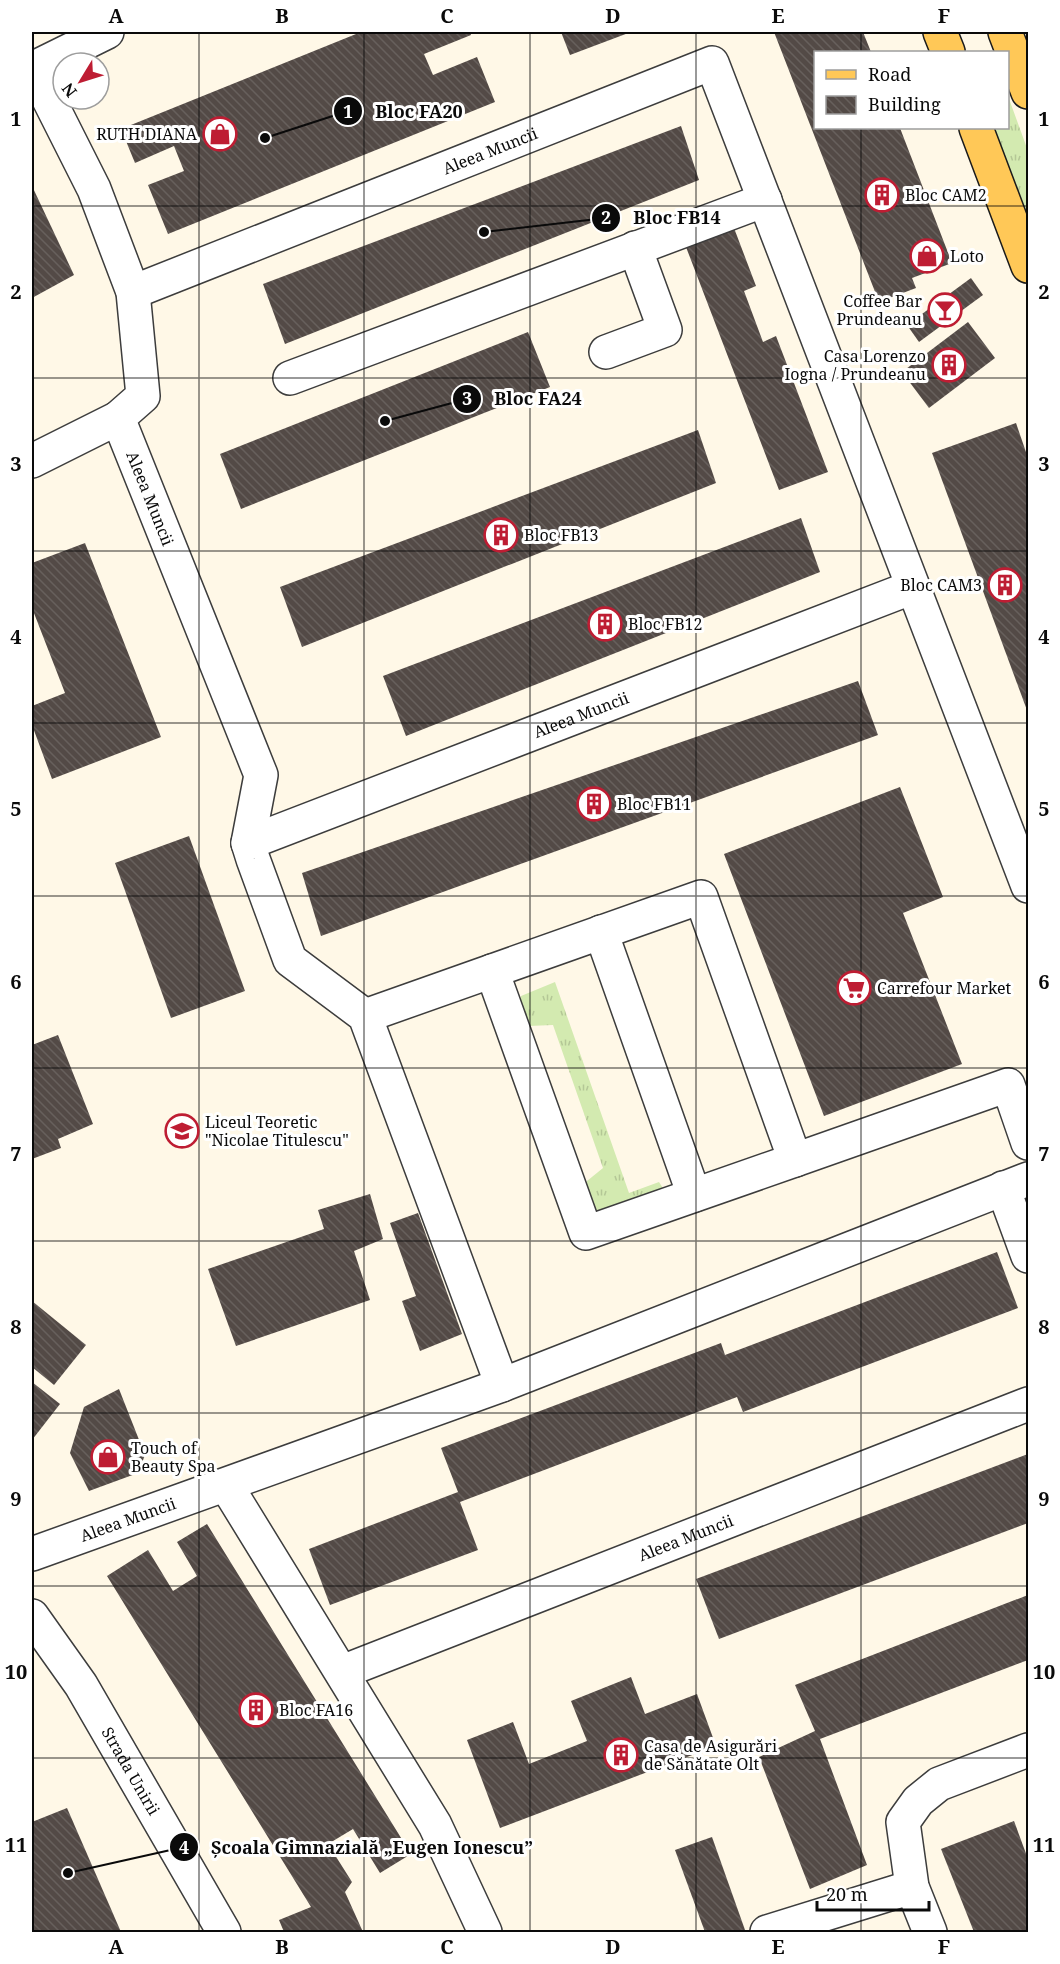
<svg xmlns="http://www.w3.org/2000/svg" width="1060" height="1964" viewBox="0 0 1060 1964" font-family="'Noto Serif',serif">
<defs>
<pattern id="grass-tufts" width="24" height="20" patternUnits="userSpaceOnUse" patternTransform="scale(1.5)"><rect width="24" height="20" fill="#d3eab0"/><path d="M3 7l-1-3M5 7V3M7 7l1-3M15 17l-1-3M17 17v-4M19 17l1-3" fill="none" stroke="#b4c796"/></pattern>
<pattern id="building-back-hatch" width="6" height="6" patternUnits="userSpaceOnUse" patternTransform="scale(1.5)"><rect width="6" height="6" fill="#534a46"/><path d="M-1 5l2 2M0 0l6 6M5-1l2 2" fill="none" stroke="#67605c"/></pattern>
</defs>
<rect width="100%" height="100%" fill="#fff8e7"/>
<g fill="url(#grass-tufts)">
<path d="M1008,96L1028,151V247L983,128H1008Z"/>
<path d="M555,982L629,1193L659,1182L666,1193L603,1218L589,1208L583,1196L587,1181L603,1168L553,1025L529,1026L518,1016L521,996Z"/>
</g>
<g fill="url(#building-back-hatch)">
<path d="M361,32H470L471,35L424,54L433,75L477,57L495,102L168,234L148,185L184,171L174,146L135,163L121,129Z"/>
<path d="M561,32H631L570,55Z"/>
<path d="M774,32H863L871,52H816V128H900L952,263L912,278L916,288L879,302Z"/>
<path d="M681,126L699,180L285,344L263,284Z"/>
<path d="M32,186L74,275L32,298Z"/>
<path d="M734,228L756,286L744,291L763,342L776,336L828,472L779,490L686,247Z"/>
<path d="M971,278L983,295L919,342L907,325Z"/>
<path d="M968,322L995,358L929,408L902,372Z"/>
<path d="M528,332L550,387L241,509L220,454Z"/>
<path d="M1016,423L1028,458V713L932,453Z"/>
<path d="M698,430L716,483L302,647L280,587Z"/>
<path d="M801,518L820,572L406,736L383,676Z"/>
<path d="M85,543L161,737L52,779L32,725V706L65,693L32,608V563Z"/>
<path d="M858,681L878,735L321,936L302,873Z"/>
<path d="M900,787L943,897L903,913L962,1064L824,1116L724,854Z"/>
<path d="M189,836L245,991L171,1018L115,863Z"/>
<path d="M58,1035L93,1124L58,1139L61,1148L32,1159V1045Z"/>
<path d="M370,1194L383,1239L354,1251L370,1300L236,1346L208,1269L324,1229L318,1210Z"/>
<path d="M418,1213L462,1334L420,1351L402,1301L416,1296L390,1223Z"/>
<path d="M997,1252L1018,1308L743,1412L737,1397L460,1502L478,1550L330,1605L309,1549L458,1492L441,1448L721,1343L725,1355Z"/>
<path d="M32,1301L86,1345L54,1385L32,1367Z"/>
<path d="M32,1382L60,1404L32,1440Z"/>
<path d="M119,1389L145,1455L138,1473L89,1491L70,1453L84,1407Z"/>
<path d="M1028,1454V1523L719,1639L696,1579Z"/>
<path d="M207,1524L411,1854L380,1873L353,1829L328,1844L352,1882L345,1892L363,1932H284L279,1920L311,1907L107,1576L148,1550L173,1591L197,1576L177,1542Z"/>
<path d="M1028,1595V1660L820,1739L867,1865L810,1889L759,1757L815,1731L795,1685Z"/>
<path d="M631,1677L645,1714L697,1694L716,1746L500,1828L467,1740L513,1722L529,1764L587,1741L571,1701Z"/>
<path d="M67,1808L121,1932H32V1822Z"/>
<path d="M1014,1821L1028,1859V1932H974L941,1849Z"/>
<path d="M712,1837L745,1930L738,1932H705L675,1850Z"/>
</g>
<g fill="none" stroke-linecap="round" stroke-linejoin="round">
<g stroke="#3d3d3d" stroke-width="36">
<g id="minor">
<path id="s1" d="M33,68L94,189L133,292L143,396L118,418L261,775L248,843L253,859L290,960L365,1016L502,1385"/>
<path d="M32,69L107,32"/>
<path id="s2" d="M133,292L712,63L1028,886"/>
<path d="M606,352L665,330L635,248"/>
<path d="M290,378L765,200"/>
<path d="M32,461L118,418"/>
<path id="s3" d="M248,843L913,587"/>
<path d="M601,932L694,1195"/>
<path d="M492,971L586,1233L795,1160"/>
<path d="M365,1016L701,897L795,1160L1008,1085L1028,1143"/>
<path d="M1003,1188L1028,1256"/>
<path d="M226,1485L435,1825L485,1932"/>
<path id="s4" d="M32,1554L502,1385L1028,1179"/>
<path id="s5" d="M32,1616L81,1685L224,1932"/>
<path id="s6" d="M342,1672L1028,1404"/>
<path d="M767,1932L912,1887"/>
<path d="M930,1932L912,1887L903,1822L918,1801L939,1784L1028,1750"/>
</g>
</g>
<g stroke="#1b1b1b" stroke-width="36">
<g id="major">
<path d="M940,32L948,52"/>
<path d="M1005,32L1028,92"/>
<path d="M976,128L1028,266"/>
</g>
</g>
<use href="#minor" stroke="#fff" stroke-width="33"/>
<use href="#major" stroke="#ffc857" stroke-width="33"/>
</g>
<path fill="none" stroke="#0a0a0a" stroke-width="1.5" stroke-opacity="0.55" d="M199,32V1932M364,32V1932M530,32V1932M696,32V1932M861,32V52M861,128V1932M32,206H1028M32,378H1028M32,551H1028M32,723H1028M32,896H1028M32,1068H1028M32,1241H1028M32,1413H1028M32,1586H1028M32,1758H1028"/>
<defs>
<g id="shop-ring" transform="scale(1.725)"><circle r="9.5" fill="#fff" stroke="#be1d33" stroke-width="1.5"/><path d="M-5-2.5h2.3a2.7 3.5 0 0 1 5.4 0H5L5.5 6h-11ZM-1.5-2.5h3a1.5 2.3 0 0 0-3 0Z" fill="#be1d33"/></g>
<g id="building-ring" transform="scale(1.725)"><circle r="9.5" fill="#fff" stroke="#be1d33" stroke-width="1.5"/><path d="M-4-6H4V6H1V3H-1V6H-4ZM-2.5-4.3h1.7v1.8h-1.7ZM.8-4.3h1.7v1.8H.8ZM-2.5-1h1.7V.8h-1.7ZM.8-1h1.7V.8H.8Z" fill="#be1d33"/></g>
<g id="bar-ring" transform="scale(1.725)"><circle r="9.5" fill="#fff" stroke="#be1d33" stroke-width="1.5"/><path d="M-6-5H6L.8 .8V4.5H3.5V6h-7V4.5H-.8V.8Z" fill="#be1d33"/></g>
<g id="supermarket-ring" transform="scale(1.725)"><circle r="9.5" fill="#fff" stroke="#be1d33" stroke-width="1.5"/><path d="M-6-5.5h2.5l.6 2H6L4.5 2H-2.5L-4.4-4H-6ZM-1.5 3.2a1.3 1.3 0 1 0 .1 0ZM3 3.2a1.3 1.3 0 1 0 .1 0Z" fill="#be1d33"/></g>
<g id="school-ring" transform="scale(1.725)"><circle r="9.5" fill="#fff" stroke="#be1d33" stroke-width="1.5"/><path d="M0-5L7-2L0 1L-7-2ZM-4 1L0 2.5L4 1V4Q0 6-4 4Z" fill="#be1d33"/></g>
</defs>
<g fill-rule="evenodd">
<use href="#shop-ring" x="220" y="134"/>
<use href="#building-ring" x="882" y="195"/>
<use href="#shop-ring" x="927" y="256"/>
<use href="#bar-ring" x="945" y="310"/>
<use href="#building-ring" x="949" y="365"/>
<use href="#building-ring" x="501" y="535"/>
<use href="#building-ring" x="1005" y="585"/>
<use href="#building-ring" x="605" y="624"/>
<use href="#building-ring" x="594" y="804"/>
<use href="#supermarket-ring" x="854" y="988"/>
<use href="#school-ring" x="182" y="1131"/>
<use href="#shop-ring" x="108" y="1457"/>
<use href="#building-ring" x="256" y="1710"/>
<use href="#building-ring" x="621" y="1755"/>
</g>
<g text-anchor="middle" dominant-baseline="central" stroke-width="6" stroke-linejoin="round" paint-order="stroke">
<g font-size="16" fill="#0a0a0a" stroke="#fff" text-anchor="start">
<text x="197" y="134" text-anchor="end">RUTH DIANA</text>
<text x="905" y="195">Bloc CAM2</text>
<text x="950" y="256">Loto</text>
<text x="922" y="301" text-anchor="end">Coffee Bar<tspan x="922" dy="18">Prundeanu</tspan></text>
<text x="926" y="356" text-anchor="end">Casa Lorenzo<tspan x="926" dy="18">Iogna / Prundeanu</tspan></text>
<text x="524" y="535">Bloc FB13</text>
<text x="982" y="585" text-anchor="end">Bloc CAM3</text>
<text x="628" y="624">Bloc FB12</text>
<text x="617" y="804">Bloc FB11</text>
<text x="877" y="988">Carrefour Market</text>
<text x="205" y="1122">Liceul Teoretic<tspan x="205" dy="18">"Nicolae Titulescu"</tspan></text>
<text x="131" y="1448">Touch of<tspan x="131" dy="18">Beauty Spa</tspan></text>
<text x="279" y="1710">Bloc FA16</text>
<text x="644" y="1746">Casa de Asigurări<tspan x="644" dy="18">de Sănătate Olt</tspan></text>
</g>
<g font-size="16" fill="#0a0a0a" stroke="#fff">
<text stroke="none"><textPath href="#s2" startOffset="384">Aleea Muncii</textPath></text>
<text stroke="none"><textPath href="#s1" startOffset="470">Aleea Muncii</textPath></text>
<text stroke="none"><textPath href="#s3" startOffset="357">Aleea Muncii</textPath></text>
<text stroke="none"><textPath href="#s4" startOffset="102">Aleea Muncii</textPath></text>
<text stroke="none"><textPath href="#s6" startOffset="369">Aleea Muncii</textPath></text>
<text stroke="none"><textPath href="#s5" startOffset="184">Strada Unirii</textPath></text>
</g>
</g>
<path fill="none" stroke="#0a0a0a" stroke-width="2" d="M265 138L348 111M484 232L606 218M385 421L467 399M68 1873L184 1847"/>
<g fill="#0a0a0a" stroke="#fff" stroke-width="2">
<circle cx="265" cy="138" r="6"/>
<circle cx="484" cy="232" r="6"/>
<circle cx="385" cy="421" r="6"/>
<circle cx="68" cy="1873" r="6"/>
<circle cx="348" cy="111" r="15"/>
<circle cx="606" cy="218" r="15"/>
<circle cx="467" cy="399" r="15"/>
<circle cx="184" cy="1847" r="15"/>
</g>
<g font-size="18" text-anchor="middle" font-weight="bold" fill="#fff">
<text x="348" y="118">1</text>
<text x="606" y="224">2</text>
<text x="467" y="405">3</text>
<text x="184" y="1854">4</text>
</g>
<g font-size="18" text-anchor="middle" font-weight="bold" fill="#0a0a0a" stroke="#fff" stroke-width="6" stroke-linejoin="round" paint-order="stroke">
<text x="419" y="118">Bloc FA20</text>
<text x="677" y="224">Bloc FB14</text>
<text x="538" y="405">Bloc FA24</text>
<text x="372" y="1854">Școala Gimnazială „Eugen Ionescu”</text>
</g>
<rect width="1060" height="1964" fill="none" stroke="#ffffff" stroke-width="66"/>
<rect x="814" y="51" width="195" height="78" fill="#ffffff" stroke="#9d9d9d" stroke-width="1.5"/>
<rect x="826" y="70" width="30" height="9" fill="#ffc857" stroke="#9d9d9d" stroke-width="1.5"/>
<text x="868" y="81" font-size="18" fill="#0a0a0a">Road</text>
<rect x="826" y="96" width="30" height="18" fill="url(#building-back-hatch)" stroke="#9d9d9d" stroke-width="1.5"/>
<text x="868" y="111" font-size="18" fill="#0a0a0a">Building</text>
<g transform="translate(81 81) rotate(232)"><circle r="28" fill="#ffffff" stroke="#9d9d9d" stroke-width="1.5"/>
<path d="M0-4.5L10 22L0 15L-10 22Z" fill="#be1d33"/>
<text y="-9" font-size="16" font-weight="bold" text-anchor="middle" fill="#0a0a0a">N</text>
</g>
<path d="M817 1901v9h112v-9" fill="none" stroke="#0a0a0a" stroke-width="3"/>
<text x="826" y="1901" font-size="18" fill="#0a0a0a" stroke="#ffffff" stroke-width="4.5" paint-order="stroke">20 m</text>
<rect x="33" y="33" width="994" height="1898" fill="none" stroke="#0a0a0a" stroke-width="2"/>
<g font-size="20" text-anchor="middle" font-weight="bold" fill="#0a0a0a">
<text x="116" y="23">A</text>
<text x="282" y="23">B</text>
<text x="447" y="23">C</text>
<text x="613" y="23">D</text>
<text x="778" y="23">E</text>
<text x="944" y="23">F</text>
<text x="16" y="126">1</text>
<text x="1044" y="126">1</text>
<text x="16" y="299">2</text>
<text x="1044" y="299">2</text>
<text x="16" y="471">3</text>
<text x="1044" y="471">3</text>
<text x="16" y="644">4</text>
<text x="1044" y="644">4</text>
<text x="16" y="816">5</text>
<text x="1044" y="816">5</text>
<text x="16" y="989">6</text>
<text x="1044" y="989">6</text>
<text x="16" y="1161">7</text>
<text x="1044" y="1161">7</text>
<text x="16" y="1334">8</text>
<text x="1044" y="1334">8</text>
<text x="16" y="1506">9</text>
<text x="1044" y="1506">9</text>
<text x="16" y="1679">10</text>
<text x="1044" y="1679">10</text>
<text x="16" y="1852">11</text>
<text x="1044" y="1852">11</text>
<text x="116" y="1954">A</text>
<text x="282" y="1954">B</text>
<text x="447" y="1954">C</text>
<text x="613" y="1954">D</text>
<text x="778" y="1954">E</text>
<text x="944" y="1954">F</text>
</g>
</svg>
